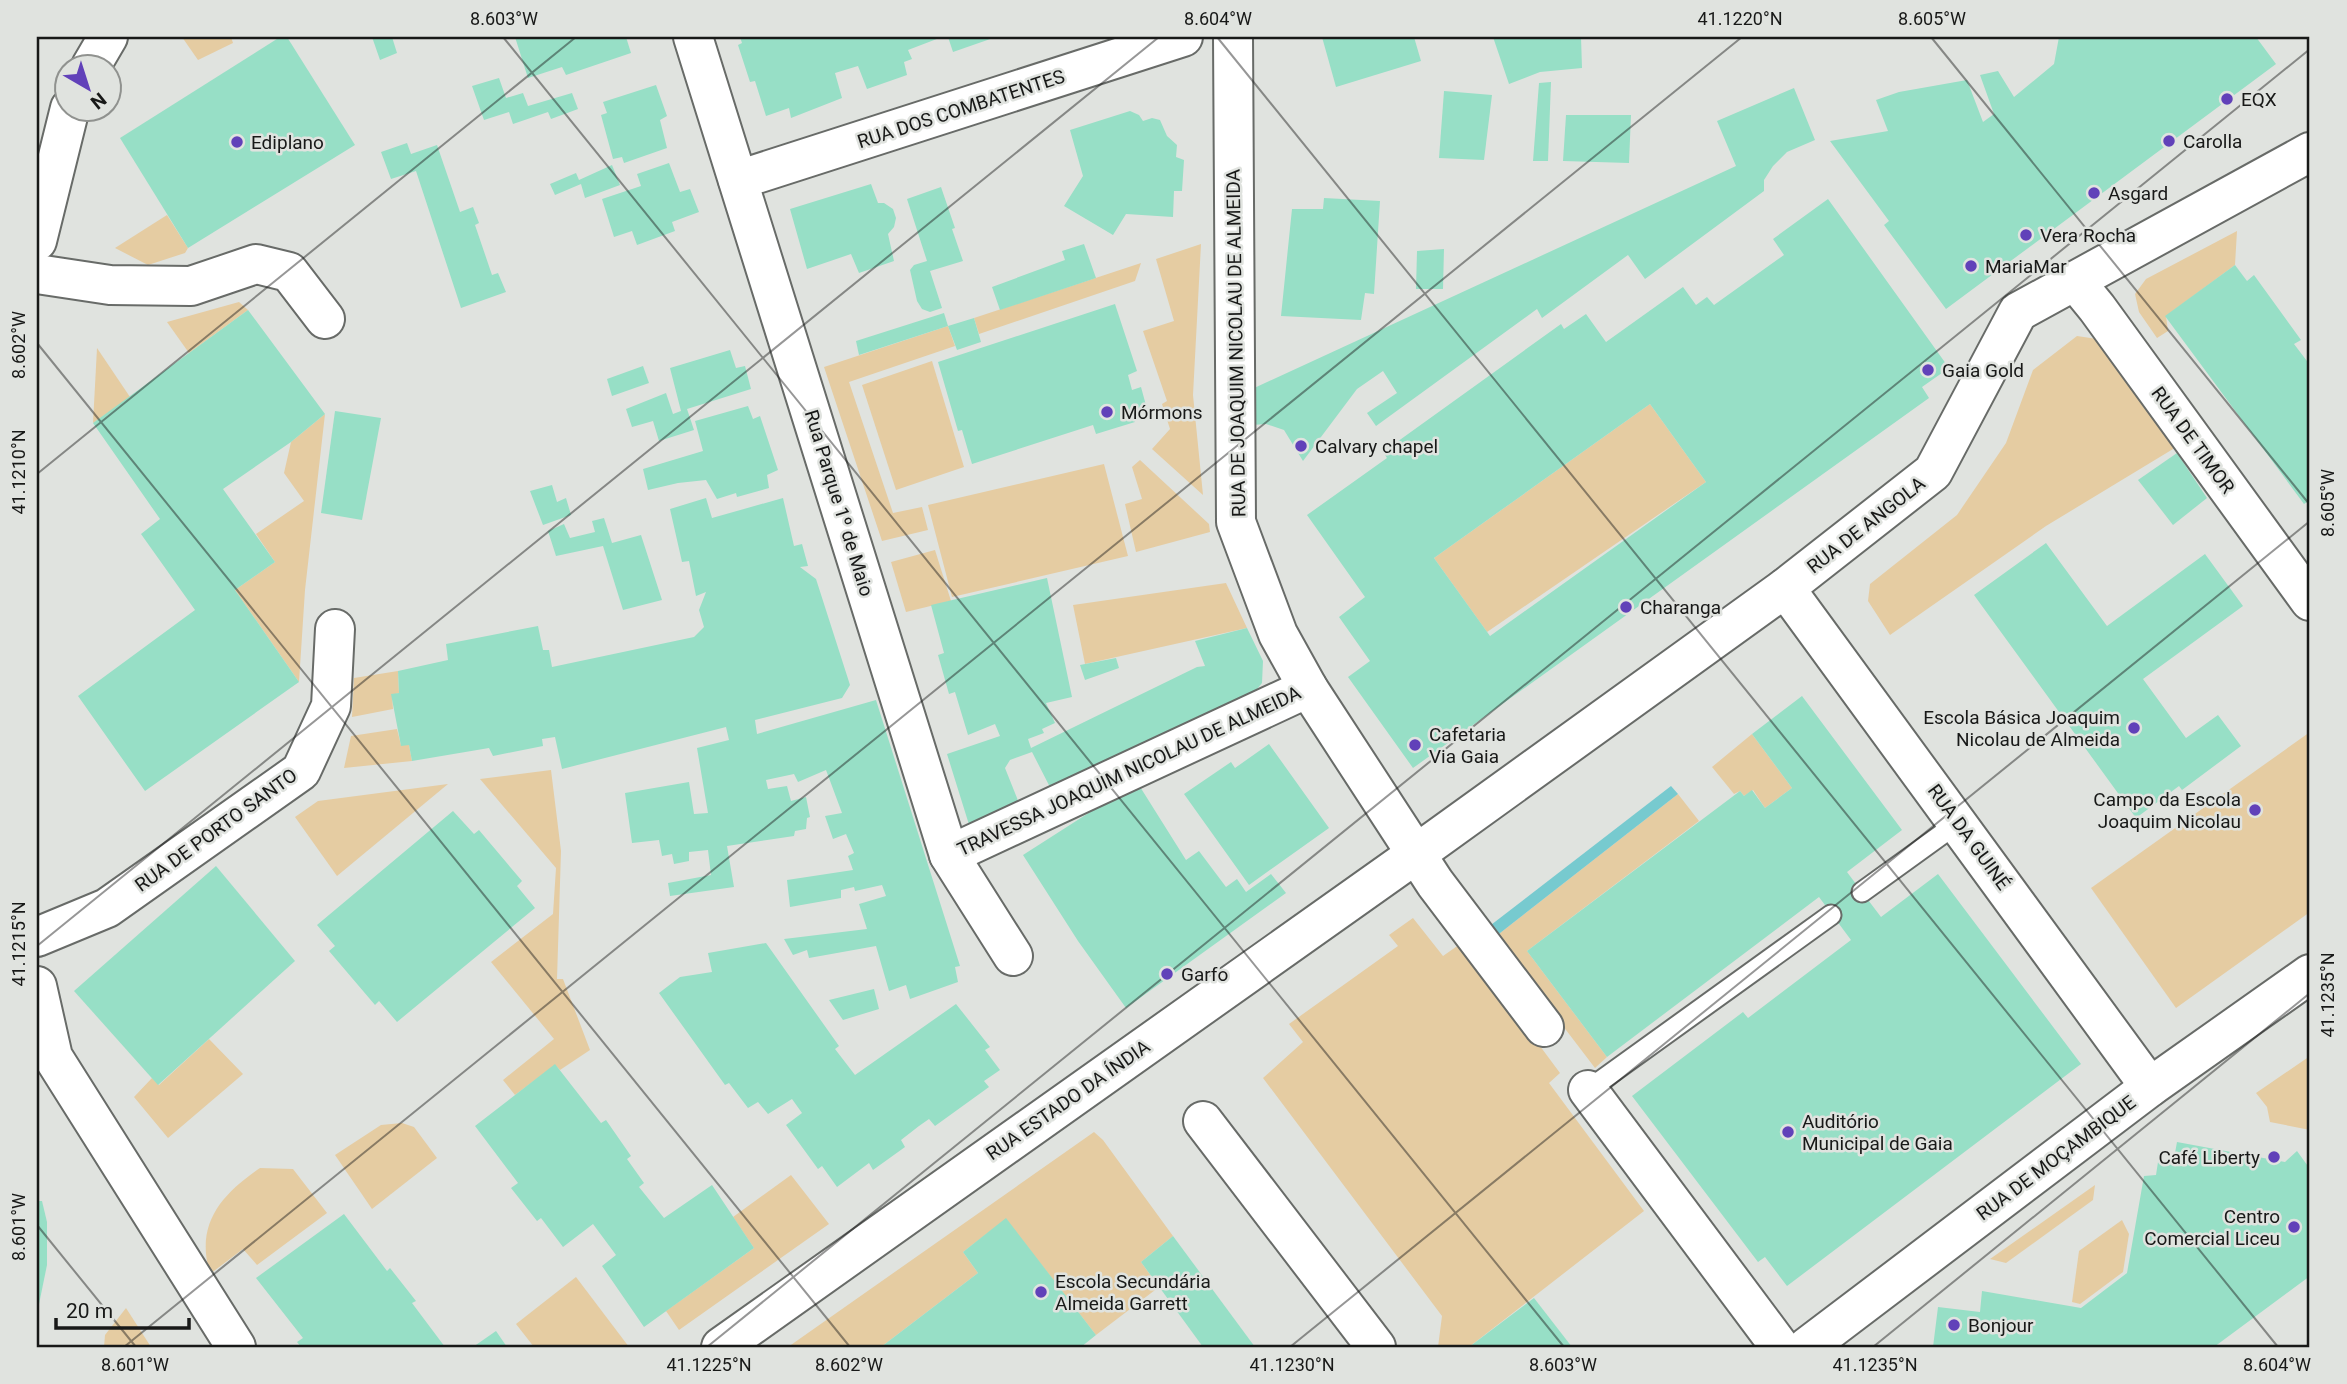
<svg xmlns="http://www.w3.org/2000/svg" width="2347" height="1384" viewBox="0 0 2347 1384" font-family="Roboto,sans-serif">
<rect width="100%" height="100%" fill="#e0e3df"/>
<g fill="#e5cca2">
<path d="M182,37H231L233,43L198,60Z"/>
<path d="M167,215L188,248L185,253L148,265L115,248Z"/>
<path d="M2237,231L2235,265L2166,316L2168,331L2157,338L2139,312L2135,294L2146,279Z"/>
<path d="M1201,244L1193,395L1203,495L1152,449L1170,429L1162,404L1167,401L1143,331L1174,321L1156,259Z"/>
<path d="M1141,263L1135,281L979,334L974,318Z"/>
<path d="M239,302L248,310L189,353L167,322Z"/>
<path d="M948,326L955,346L849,382L893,513L922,507L928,530L882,541L824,367Z"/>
<path d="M2077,336L2097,339L2178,446L2046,526L1890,635L1868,601L1870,584L1957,515L2006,443L2033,370Z"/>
<path d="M97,348L130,397L93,423Z"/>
<path d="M932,361L964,467L896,490L862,385Z"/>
<path d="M1650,404L1706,482L1487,632L1434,558Z"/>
<path d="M325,414L305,590L299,682L235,590L275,562L256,534L304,501L284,473L291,442Z"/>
<path d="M1140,460L1209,524L1210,532L1136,552L1125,504L1142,499L1132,467Z"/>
<path d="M1104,464L1128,556L952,597L928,505Z"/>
<path d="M935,550L951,601L906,612L891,562Z"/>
<path d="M1226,583L1247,628L1085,664L1073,605Z"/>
<path d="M398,671L399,693L392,695L393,709L352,717L354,678Z"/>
<path d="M397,729L401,745H409L412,761L344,768L351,736Z"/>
<path d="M2310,732V912L2176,1008L2091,888Z"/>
<path d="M1752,734L1792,788L1765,808L1753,790L1744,796L1740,791L1734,794L1712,767Z"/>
<path d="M551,770L561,851L557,979H563L590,1050L560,1070L555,1065L515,1095L503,1080L554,1039L491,962L553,914L556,868L480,779Z"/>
<path d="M448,784L337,876L295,817L318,801Z"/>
<path d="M1678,794L1699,821L1527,951L1607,1057L1595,1068L1495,937Z"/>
<path d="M1413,918L1443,956L1463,942L1560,1073L1549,1083L1644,1211L1469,1347H1438L1442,1316L1263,1078L1303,1042L1289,1024L1398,946L1389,935Z"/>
<path d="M209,1039L243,1074L168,1138L134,1097L152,1078L159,1085Z"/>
<path d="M2310,1056V1130L2270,1122L2267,1107L2256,1093Z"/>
<path d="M402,1123L414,1127L437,1158L372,1209L335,1155L381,1125Z"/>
<path d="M1094,1132L1103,1140L1173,1236L1141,1262L1159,1287L1096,1335L1006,1219L963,1252L978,1273L881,1347H788Z"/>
<path d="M260,1168L293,1169L327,1213L257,1265L243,1249L210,1274C195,1224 221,1195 260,1168Z"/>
<path d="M791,1175L829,1224L679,1330L666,1311L754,1248L733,1217Z"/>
<path d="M2095,1185L2093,1200L2006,1263L1990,1259Z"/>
<path d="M2122,1220L2129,1234L2123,1272L2080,1304L2072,1302L2079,1251Z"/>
<path d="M576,1277L629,1347H534L516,1324Z"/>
<path d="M126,1308L151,1347H104L105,1335Z"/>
</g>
<path fill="#77cacf" d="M1671,786L1678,794L1495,937L1487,928Z"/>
<g fill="#97dfc6" fill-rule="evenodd">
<path d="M280,37H287L355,145L188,248L120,138Z"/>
<path d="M372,37H392L397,53L380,60Z"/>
<path d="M515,37H626L631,53L566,75L562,67L528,78Z"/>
<path d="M740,37H942L908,50L912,59L904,62L907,75L867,89L858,66L835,73L842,98L791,118L789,108L766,116L755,81L750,82L738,45L742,43Z"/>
<path d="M948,37H996L953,52Z"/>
<path d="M1322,37H1414L1421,61L1336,87Z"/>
<path d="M1493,37H1581L1582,68L1540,72L1509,84Z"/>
<path d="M2059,37H2256L2276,64L1946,309L1884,225L1889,221L1830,141L1888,131L1876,100L1899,92L1967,80L1983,122L1994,114L1980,75L1998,71L2014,97L2054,64Z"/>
<path d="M499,78L506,98L523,93L528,106L572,93L578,109L551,119L548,112L513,124L509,112L484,120L472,86Z"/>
<path d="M1551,82L1548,161H1533L1539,83Z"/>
<path d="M656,85L667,116L660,120L667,148L624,163L622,157L613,159L601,115L607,113L603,102Z"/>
<path d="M1794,88L1815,140L1787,152L1773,166L1764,180V191L1645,279L1628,255L1542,318L1537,309L1376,426L1367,413L1397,393L1383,371L1357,389L1303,461L1284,430L1266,424L1252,425V389L1736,166L1717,121Z"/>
<path d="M1444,91L1492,95L1484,160L1439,158Z"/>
<path d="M1130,111L1139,115L1143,121L1152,118L1160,120L1167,136L1177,145L1176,157L1184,160L1182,191H1174L1173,217L1126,214L1113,235L1064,206L1083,176L1070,130Z"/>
<path d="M1566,115H1631L1629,163L1563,161Z"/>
<path d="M407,143L411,154L437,145L460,212L473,207L479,223L475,225L492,275L498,273L506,292L461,308L416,171L391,179L381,152Z"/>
<path d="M669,163L680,192L690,189L699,212L672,222L675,231L637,245L632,231L614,237L602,199L641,186L637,174Z"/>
<path d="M612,165L620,185L585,198L581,184L555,195L550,184L576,173L579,180Z"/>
<path d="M871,184L878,203H884L893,209L896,218L894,227L888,234L894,261L859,273L851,254L807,269L790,209Z"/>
<path d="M941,187L955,228L952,229L963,261L930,271L942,308L930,312L922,309L917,301L910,270L914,265L927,261L907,199Z"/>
<path d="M1324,198L1380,201L1374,294L1365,293L1361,320L1281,316L1292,209H1323Z"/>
<path d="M1828,199L1949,368L1922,387L1929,398L1413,768L1348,677L1370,661L1339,617L1365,597L1307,515L1387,458L1383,452L1561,324L1564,329L1586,314L1606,342L1683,287L1696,305L1707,297L1714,305L1784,255L1773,239ZM1650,404L1706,482L1490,636L1434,558Z"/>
<path d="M1084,244L1096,278L1000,310L992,287L1065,260L1062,251Z"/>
<path d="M1444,249L1443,289H1416L1417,251Z"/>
<path d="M2235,265L2247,281L2254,275L2301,340L2294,344L2310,365V500L2304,504L2165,316Z"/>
<path d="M1115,304L1137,371L1128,375L1132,390L1141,387L1147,409L1133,414L1135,422L1096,434L1093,425L972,464L962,430L958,431L938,362Z"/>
<path d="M248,310L325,414L291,442L223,489L275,562L235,590L299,682L145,791L78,696L195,610L141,534L160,519L93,423Z"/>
<path d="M944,313L948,326L859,355L856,341Z"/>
<path d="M974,318L981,342L957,350L948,326Z"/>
<path d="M730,350L736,368L745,366L751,389L687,409L694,430L659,441L653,421L632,427L626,409L666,393L673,414L681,411L670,368Z"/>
<path d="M643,366L649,383L612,396L607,379Z"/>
<path d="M748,406L753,419L760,416L778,470L767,475L769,488L737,497L736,493L717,499L706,480L678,483L648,490L643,469L703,451L695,421Z"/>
<path d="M335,411L381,418L362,520L321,513Z"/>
<path d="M2177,453L2207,498L2173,525L2138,480Z"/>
<path d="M552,485L557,502L566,498L571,515L543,525L530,491Z"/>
<path d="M706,498L712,518L783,498L794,546L802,544L808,566L800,567L816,579L850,685L842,698L755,720L757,734L876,700L960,966L955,967L958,982L910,999L906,985L889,991L876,946L809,958L807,950L793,955L784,939L867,929L859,904L886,896L882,885L855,891L854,887L841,890V898L790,907L787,880L853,870L848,856L854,853L846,834L833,839L825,816L842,813L826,770L798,782L794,774L766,780L768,789L787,786L791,801L806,797L810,817L807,818L806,829L795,831L794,836L727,846L734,887L670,896L668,883L711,875L708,850L689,852V861L674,864L672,854L662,856L659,840L632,843L625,793L689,782L694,814L708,813L697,748L729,740L726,727L562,769L555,737L542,739L543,746L493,756L489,748L412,761L409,745L401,746L391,694L399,693L398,671L448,660L446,644L538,626L543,650H549L552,667L694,637L704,627L699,610L706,592L696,596L689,561L682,562L670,509Z"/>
<path d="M604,518L612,543L641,535L662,600L623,610L603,546L556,556L548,531L564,524L570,538L595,532L592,521Z"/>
<path d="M2046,543L2107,626L2205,554L2243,606L2143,679L2186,738L2218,715L2241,746L2182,790L2179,786L2136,818L1974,595Z"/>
<path d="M1047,578L1072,697L1046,703L1055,723L1042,729L1044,733L1028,739L1031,748L1197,667L1205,666L1195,641L1247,628L1263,661L1262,683L1249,699L1053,793L1032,752L1010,760L1005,768L1021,808L971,831L947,754L1000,736L995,724L968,735L955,692L949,694L938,655L944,653L931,605Z"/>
<path d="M1116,658L1119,668L1085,680L1080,665Z"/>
<path d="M1802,696L1902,830L1847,872L1862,892L1881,917L1938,874L2081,1064L1787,1286L1765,1257L1758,1262L1632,1096L1743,1012L1748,1018L1851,940L1819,897L1607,1057L1527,951L1740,791L1744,796L1752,790L1765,808L1792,788L1752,734Z"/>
<path d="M1269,744L1329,828L1249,885L1184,794L1231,762L1235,768Z"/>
<path d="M1137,782L1186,860L1199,851L1226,887L1237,879L1246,892L1271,874L1286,893L1126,1008L1078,941L1023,855Z"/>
<path d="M453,811L474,834L479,830L522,881L517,886L535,908L397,1022L379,1001L375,1005L329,951L335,946L317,925Z"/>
<path d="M216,866L295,961L158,1085L74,991Z"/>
<path d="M766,943L839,1046L835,1049L855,1075L956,1004L990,1047L985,1050L1000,1070L984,1081L989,1087L935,1126L929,1119L919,1126L901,1140L905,1147L873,1170L869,1163L837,1187L822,1166L818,1169L786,1125L802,1113L792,1099L768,1114L758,1102L748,1108L729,1083L725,1085L659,993L680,977L712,972L708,953Z"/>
<path d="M874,989L879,1009L843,1020L829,1000Z"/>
<path d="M555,1064L601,1123L606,1120L631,1156L627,1159L644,1183L639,1187L664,1218L712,1185L754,1248L644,1327L602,1266L616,1255L593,1224L563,1247L541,1218L537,1221L511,1188L518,1183L475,1126Z"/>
<path d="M2177,1142L2285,1162L2297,1151L2310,1169V1276L2214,1347H1933L1938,1307L1980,1312L1982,1291L2081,1308L2127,1273L2144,1176L2156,1175L2158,1162L2173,1164Z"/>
<path d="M37,1201H42L47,1222V1265L38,1309Z"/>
<path d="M344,1214L387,1271L390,1268L416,1301L412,1303L445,1347H301L297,1342L303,1338L256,1278Z"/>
<path d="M1006,1218L1096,1335L1081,1347H881L978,1273L963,1252Z"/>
<path d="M1173,1236L1255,1347H1203L1141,1262Z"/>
<path d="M1534,1298L1572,1347H1469Z"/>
<path d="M496,1331L507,1347H473Z"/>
</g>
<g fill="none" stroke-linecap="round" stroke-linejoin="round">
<g stroke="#686b68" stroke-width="23">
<g id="lane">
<path d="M1862,892L1959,822"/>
<path d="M1588,1090L1831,915"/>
</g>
</g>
<g stroke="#686b68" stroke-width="42">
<g id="street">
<path d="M693,37L949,855L1013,956"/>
<path d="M1233,37L1236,522L1278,634L1308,688L1435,883L1544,1027"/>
<path d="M91,66L108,37"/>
<path d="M738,180L1183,37"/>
<path d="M37,241L70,108"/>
<path d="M37,274L110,285L191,286L256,264L289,272L325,319"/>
<path d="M2075,281L2097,308L2310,601"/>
<path d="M1785,588L2150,1087"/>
<path d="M949,855L1308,688"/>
<path d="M37,937L107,908L301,771L331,706L335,629"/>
<path d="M37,986L53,1057L236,1347"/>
<path d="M1588,1090L1780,1347"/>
<path d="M1203,1121L1376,1347"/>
<path d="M721,1347L1416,854L1785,588L1933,472L2018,312L2310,152"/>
<path d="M1807,1347L2150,1087L2310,974"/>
</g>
</g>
<use href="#lane" stroke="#fff" stroke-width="19"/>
<use href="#street" stroke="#fff" stroke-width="38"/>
</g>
<path fill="none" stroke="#181918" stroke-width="2" stroke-opacity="0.45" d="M503,37L1564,1347M1217,37L2278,1347M1931,37L2310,505M37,343L850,1347M37,474L576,37M37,946L1159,37M37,1225L136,1347M124,1347L1742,37M707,1347L2310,49M1290,1347L2310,521M1873,1347L2310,993"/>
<g fill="#6141b9" stroke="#e0e3df" stroke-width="2.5">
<circle cx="2227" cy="99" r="7"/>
<circle cx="2169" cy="141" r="7"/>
<circle cx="237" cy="142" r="7"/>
<circle cx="2094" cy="193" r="7"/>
<circle cx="2026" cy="235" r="7"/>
<circle cx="1971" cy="266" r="7"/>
<circle cx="1928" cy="370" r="7"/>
<circle cx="1107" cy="412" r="7"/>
<circle cx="1301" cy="446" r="7"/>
<circle cx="1626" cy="607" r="7"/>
<circle cx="2134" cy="728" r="7"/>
<circle cx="1415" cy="745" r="7"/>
<circle cx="2255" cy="810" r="7"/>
<circle cx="1167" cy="974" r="7"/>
<circle cx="1788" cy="1132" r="7"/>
<circle cx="2274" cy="1157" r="7"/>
<circle cx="2294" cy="1227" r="7"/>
<circle cx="1041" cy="1292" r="7"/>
<circle cx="1954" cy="1325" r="7"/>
</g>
<g text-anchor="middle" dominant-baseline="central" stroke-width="5" stroke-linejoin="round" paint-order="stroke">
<g font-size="19" fill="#181918" stroke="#e0e3df" text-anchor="start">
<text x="2241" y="99">EQX</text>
<text x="2183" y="141">Carolla</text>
<text x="251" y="142">Ediplano</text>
<text x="2108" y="193">Asgard</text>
<text x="2040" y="235">Vera Rocha</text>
<text x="1985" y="266">MariaMar</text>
<text x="1942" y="370">Gaia Gold</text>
<text x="1121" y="412">Mórmons</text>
<text x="1315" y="446">Calvary chapel</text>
<text x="1640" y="607">Charanga</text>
<text x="2120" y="717" text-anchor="end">Escola Básica Joaquim<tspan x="2120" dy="22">Nicolau de Almeida</tspan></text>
<text x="1429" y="734">Cafetaria<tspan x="1429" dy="22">Via Gaia</tspan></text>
<text x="2241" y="799" text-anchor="end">Campo da Escola<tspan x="2241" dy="22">Joaquim Nicolau</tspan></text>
<text x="1181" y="974">Garfo</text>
<text x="1802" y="1121">Auditório<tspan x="1802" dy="22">Municipal de Gaia</tspan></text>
<text x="2260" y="1157" text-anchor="end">Café Liberty</text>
<text x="2280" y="1216" text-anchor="end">Centro<tspan x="2280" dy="22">Comercial Liceu</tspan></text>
<text x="1055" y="1281">Escola Secundária<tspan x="1055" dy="22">Almeida Garrett</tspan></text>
<text x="1968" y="1325">Bonjour</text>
</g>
<g font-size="19" fill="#181918" stroke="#e0e3df">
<text transform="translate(961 109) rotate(-18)">RUA DOS COMBATENTES</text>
<text transform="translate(1236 343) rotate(-91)">RUA DE JOAQUIM NICOLAU DE ALMEIDA</text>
<text transform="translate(2193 440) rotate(54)">RUA DE TIMOR</text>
<text transform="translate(839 503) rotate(73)">Rua Parque 1º de Maio</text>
<text transform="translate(1866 525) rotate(-38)">RUA DE ANGOLA</text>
<text transform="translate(1129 771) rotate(-25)">TRAVESSA JOAQUIM NICOLAU DE ALMEIDA</text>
<text transform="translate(216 830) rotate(-36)">RUA DE PORTO SANTO</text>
<text transform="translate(1969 837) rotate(54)">RUA DA GUINÉ</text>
<text transform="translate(1068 1100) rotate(-35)">RUA ESTADO DA ÍNDIA</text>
<text transform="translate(2056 1158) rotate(-37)">RUA DE MOÇAMBIQUE</text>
</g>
</g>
<rect width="2347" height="1384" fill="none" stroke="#e0e3df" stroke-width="77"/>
<g transform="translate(88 88) rotate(141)"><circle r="33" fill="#e0e3df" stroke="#90928f" stroke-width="2"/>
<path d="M0-5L12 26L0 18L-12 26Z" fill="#6141b9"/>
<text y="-10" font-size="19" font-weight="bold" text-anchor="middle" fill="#181918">N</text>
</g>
<path d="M56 1318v10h133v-10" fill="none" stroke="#181918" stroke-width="3.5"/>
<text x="66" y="1318" font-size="21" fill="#181918" stroke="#e0e3df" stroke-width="5" paint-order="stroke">20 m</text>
<rect x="38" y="38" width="2270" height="1308" fill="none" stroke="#181918" stroke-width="2.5"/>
<g font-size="18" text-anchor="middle" fill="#181918">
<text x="504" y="25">8.603°W</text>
<text x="1218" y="25">8.604°W</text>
<text x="1740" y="25">41.1220°N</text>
<text x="1932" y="25">8.605°W</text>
<text transform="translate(19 345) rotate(-90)" y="6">8.602°W</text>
<text transform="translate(19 472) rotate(-90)" y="6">41.1210°N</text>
<text transform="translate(2328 503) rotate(-90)" y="6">8.605°W</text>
<text transform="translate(19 944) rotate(-90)" y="6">41.1215°N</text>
<text transform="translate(2328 995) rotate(-90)" y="6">41.1235°N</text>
<text transform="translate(19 1227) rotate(-90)" y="6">8.601°W</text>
<text x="135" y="1371">8.601°W</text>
<text x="709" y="1371">41.1225°N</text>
<text x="849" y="1371">8.602°W</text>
<text x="1292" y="1371">41.1230°N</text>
<text x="1563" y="1371">8.603°W</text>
<text x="1875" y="1371">41.1235°N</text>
<text x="2277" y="1371">8.604°W</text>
</g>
</svg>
